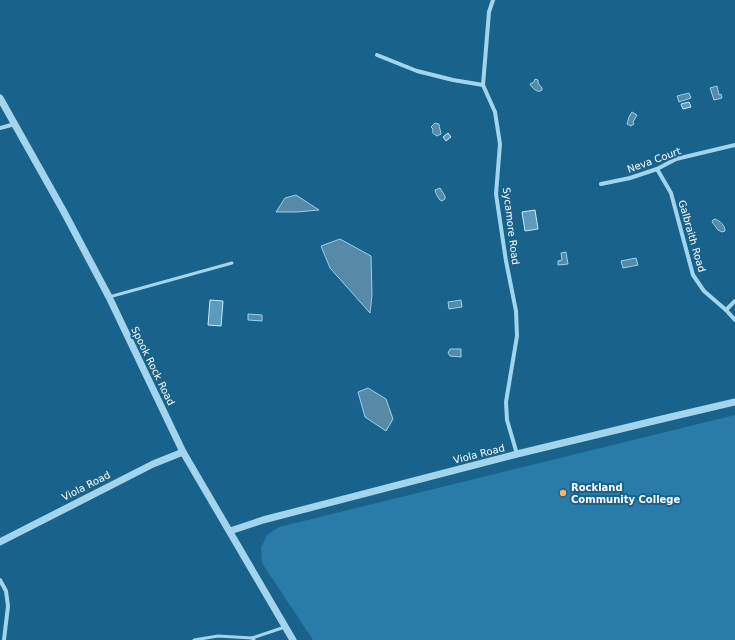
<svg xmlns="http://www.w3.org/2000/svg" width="735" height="640" viewBox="0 0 735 640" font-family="'DejaVu Sans',sans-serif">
<rect width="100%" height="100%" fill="#19628b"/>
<path fill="#297ca7" d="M735,415V640H313L262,563L261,548L267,535L279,527Z"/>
<g fill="#568aa7" stroke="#96d2f0">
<path d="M535,79L538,80V83L542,88V90C538,94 532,88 530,84L534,82Z"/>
<path d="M717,86L719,95L721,94L722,98L714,100L710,88Z"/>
<path d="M689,93L691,98L679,102L677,96Z"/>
<path d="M632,112L637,115L633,122L634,124L631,126L627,124L629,117Z"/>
<path d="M435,123L439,124C439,127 441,132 441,134L437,136C434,134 431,133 433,129L431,127Z"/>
<path d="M440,188L445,196V199L442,201L440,200C438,197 436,195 435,190Z"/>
<path d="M296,195L319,210L296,212H276L285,198Z"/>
<path d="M715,219C720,221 725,225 725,231L722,232L718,230L716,227L712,222L713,220Z"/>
<path d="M340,239L371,256L372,295L370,313L330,268L321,246Z"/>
<path d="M566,252L568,264L558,265V261L562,260L561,253Z"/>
<path d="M636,258L638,265L623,268L621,261Z"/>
<path d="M461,300L462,307L449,309L448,302Z"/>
<path d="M248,314L262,315V321L248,320Z"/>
<path d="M450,349H461V357L450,356L448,353Z"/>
<path d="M368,388L386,399L393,419L386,431L365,417L358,392Z"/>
</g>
<g fill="#5c9bbe" stroke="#c9e9fa">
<path d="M689,102L691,107L683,109L681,104Z"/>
<path d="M448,133L451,137L446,141L443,137Z"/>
<path d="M535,210L538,229L525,231L522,212Z"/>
<path d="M210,300L223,301L221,326L208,325Z"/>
</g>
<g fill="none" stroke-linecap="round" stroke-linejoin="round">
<g stroke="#a3d4ee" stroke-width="3">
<path d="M109,297L232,263"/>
<path d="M194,640L218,636L252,638"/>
<path d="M254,640L252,638L285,627"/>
</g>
<g stroke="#a3d4ee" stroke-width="4">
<path d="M493,0L489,12L483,85L495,112L500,144L496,194L506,261L516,311L517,336L506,402L507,420L517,454"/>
<path d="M377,55L417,71L453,80L483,85"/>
<path d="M0,128L15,124"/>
<path d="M657,169L671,193L693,275L704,291L726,310L735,320"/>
<path d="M601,184L630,178L657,169L676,159L735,145"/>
<path d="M726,310L735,301"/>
<path d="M0,580L6,591L8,606L4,640"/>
</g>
<g stroke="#a3d4ee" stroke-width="7">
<path d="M0,98L64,212L109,297L183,452L293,640"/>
<path d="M230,531L263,520L517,454L662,419L735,402"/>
<path d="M0,542L153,464L183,452"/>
</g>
</g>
<circle fill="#ffb060" stroke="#19628b" stroke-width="1.5" cx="563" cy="493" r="4"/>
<g text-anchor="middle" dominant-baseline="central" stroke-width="4" stroke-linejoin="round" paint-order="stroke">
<g font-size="10" fill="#fff" stroke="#19628b">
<text transform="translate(654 160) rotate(-20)">Neva Court</text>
<text transform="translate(511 226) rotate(83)">Sycamore Road</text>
<text transform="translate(692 236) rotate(74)">Galbraith Road</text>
<text transform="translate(153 366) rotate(64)">Spook Rock Road</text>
<text transform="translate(479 454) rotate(-14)">Viola Road</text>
<text transform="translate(86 486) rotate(-27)">Viola Road</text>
</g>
<g font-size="10" font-weight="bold" fill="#fff" stroke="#19628b" text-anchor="start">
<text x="571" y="487">Rockland<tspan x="571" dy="12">Community College</tspan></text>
</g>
</g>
</svg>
